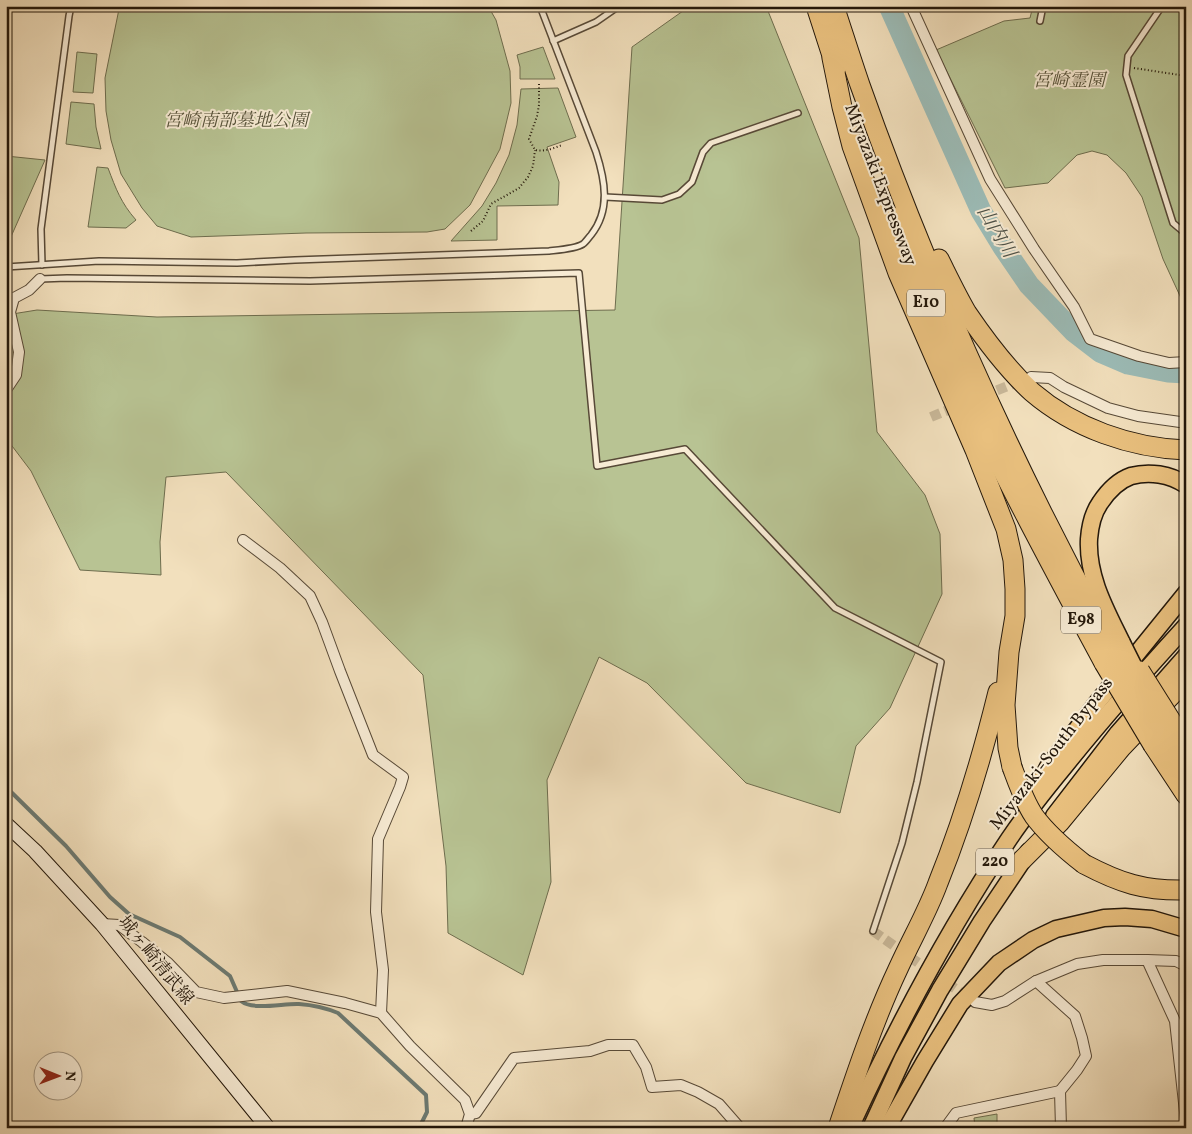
<svg xmlns="http://www.w3.org/2000/svg" width="1192" height="1134" viewBox="0 0 1192 1134" font-family="Vollkorn,'Noto Serif JP',serif">
<rect width="100%" height="100%" fill="#f2e0bd"/>
<filter id="stains"><feTurbulence type="fractalNoise" baseFrequency=".004" numOctaves="4"/><feColorMatrix values="0 0 0 0 .2 0 0 0 0 .09 0 0 0 0 .02 0 0 0 .5 -.17"/></filter>
<radialGradient id="worn" r=".72"><stop offset=".6" stop-color="#630" stop-opacity="0"/><stop offset="1" stop-color="#630" stop-opacity=".3"/></radialGradient>
<g fill="#b8c393" stroke="#6e6d4e">
<path d="M121,6H488L496,20L510,71L511,103L500,149L470,205L445,229L427,232L306,233L191,237L157,226L142,208L121,174L111,140L106,111L105,78L119,9Z"/>
<path d="M690,6H766L859,238L877,432L925,495L940,534L942,594L890,708L856,746L840,813L746,783L647,683L599,657L547,780L551,882L523,975L448,933L446,866L423,675L226,472L166,477L160,542L161,575L80,570L31,471L6,438V315L37,310L157,317L615,310L632,47Z"/>
<path d="M1033,6H1186V309L1163,259L1142,197L1126,173L1107,155L1092,151L1077,155L1048,183L1005,188L936,50L1004,21L1030,18Z"/>
<path d="M543,47L555,79H520V67L517,55Z"/>
<path d="M77,52L97,54L93,93L73,92Z"/>
<path d="M558,88L576,137L547,147L559,182L558,205L497,206V240L451,241L482,206L496,183L509,155L517,125L521,89Z"/>
<path d="M71,102L94,104L96,127L101,149L66,144Z"/>
<path d="M6,156L45,160L10,239H6Z"/>
<path d="M97,167L108,168C116,189 121,203 136,220L126,228L88,227Z"/>
<path d="M997,1114V1128H975L974,1118Z"/>
</g>
<g fill="none" stroke-linecap="round" stroke-linejoin="round">
<path stroke="#6c7a72" stroke-width="4" d="M6,787L66,846L110,897L129,914L180,937L230,976L241,1001C253,1011 284,1003 299,1004C313,1005 326,1008 338,1013L426,1095L427,1112L419,1128"/>
<path stroke="#9cbcb7" stroke-width="21" d="M889,6L981,211L1003,247L1029,285L1074,332L1100,352L1128,364L1168,372L1186,373"/>
<g stroke="#c9b899" stroke-width="10" stroke-dasharray="10 5" stroke-linecap="butt">
<path d="M983,396L1023,380"/>
<path d="M931,417L960,405"/>
<path d="M873,931L970,999"/>
</g>
<g stroke="#574937" stroke-width="8">
<g id="service">
<path d="M1162,6L1128,56L1126,75L1173,223L1186,234"/>
<path d="M1040,21L1043,6"/>
<path d="M553,41L596,22L619,6"/>
<path d="M605,197L662,200L679,194L692,182L703,152L711,143L798,113"/>
<path d="M42,265L41,229L69,16L71,6"/>
<path d="M6,267L99,261L237,263L295,260L549,251C558,250 575,249 583,244C586,242 589,237 591,235C611,210 605,180 596,152L540,6"/>
<path d="M40,279L67,278L310,281L579,273L597,466L685,449L835,608L941,662L917,782L902,843L873,931"/>
</g>
</g>
<g stroke="#574937" stroke-width="12">
<g id="minor">
<path d="M911,6L990,179L1034,249L1074,307L1090,339L1139,356L1169,363L1186,362"/>
<path d="M1031,377L1050,378L1064,387L1108,408L1138,416L1180,422H1186"/>
<path d="M6,390L16,375L19,352L10,312L14,298L29,290L40,279"/>
<path d="M243,540L280,568L310,596L322,622L340,671L373,755L403,777L400,787L378,839L376,912L383,970L381,1013"/>
<path d="M102,924L119,925L142,942L168,963L196,992L224,998L287,991L345,1003L381,1013L410,1046L465,1100L470,1114L466,1128"/>
<path d="M1147,960L1175,1021L1186,1121"/>
<path d="M1036,981L1075,1016L1082,1038L1086,1056L1077,1070L1060,1091L1061,1128"/>
<path d="M975,1002L992,1005L1005,1001L1036,981L1077,964L1103,960H1147L1176,961L1186,966"/>
<path d="M470,1114L476,1113L514,1058L590,1051L608,1045H633L646,1067L652,1087L681,1085L698,1092L719,1104L740,1128"/>
<path d="M945,1128L956,1113L1060,1091"/>
</g>
</g>
<g stroke="#23170a" stroke-width="16">
<path id="secondary" d="M6,824L35,851L102,924L268,1128"/>
</g>
<g stroke="#23170a" stroke-width="19">
<g id="primary">
<path d="M1122,643C1106,610 1087,577 1089,539C1090,526 1093,513 1100,503C1108,491 1117,481 1131,476C1149,471 1170,474 1186,485"/>
<path d="M1028,806L1048,767L1096,704L1186,593"/>
<path d="M887,1128L925,1061L960,1004L999,963L1033,940L1056,929L1104,918L1125,917L1152,919L1186,929"/>
</g>
</g>
<g stroke="#23170a" stroke-width="19">
<g id="trunk">
<path d="M1054,816L1118,733L1186,656"/>
<path d="M850,1128C896,1028 948,930 1009,839C1026,814 1045,790 1064,767C1103,718 1144,672 1186,626"/>
<path d="M871,1128L903,1058L940,990L982,921L1029,851"/>
</g>
</g>
<g stroke="#23170a" stroke-width="21">
<g id="motorway">
<path d="M816,6L836,68"/>
<path d="M834,6C843,33 851,59 860,85C929,280 1015,469 1114,650"/>
<path d="M832,58L842,107L852,146L898,273L975,450L1006,529L1013,560L1015,589V616L1009,652L1005,705L1008,748L1012,767"/>
<path d="M891,216C907,257 923,299 941,339C989,450 1047,557 1104,663"/>
<path d="M939,259C948,277 957,296 967,313C986,341 1007,369 1032,392C1074,428 1131,448 1186,450"/>
<path d="M1172,722L1186,740"/>
<path d="M1162,733L1186,769"/>
<path d="M1153,745L1186,795"/>
<path d="M1022,860L1060,822L1121,748L1186,680"/>
<path d="M1084,864C1120,883 1144,891 1186,890"/>
<path d="M838,1128C856,1074 874,1020 898,969C911,940 927,913 938,883C963,821 982,757 998,692"/>
</g>
</g>
<g stroke="#23170a" stroke-width="2" stroke-dasharray="1 2.5" stroke-linecap="butt">
<path d="M1134,68L1186,76"/>
<path d="M539,84V105L537,116L529,139L535,150C545,152 554,148 562,145"/>
<path d="M471,231L483,221L491,204L519,188L528,177L533,166L535,150"/>
</g>
<use href="#service" stroke="#f7ebd4" stroke-width="5"/>
<use href="#minor" stroke="#f7ebd4" stroke-width="10"/>
<use href="#secondary" stroke="#f7ebd4" stroke-width="14"/>
<use href="#primary" stroke="#e9c07e" stroke-width="16"/>
<use href="#trunk" stroke="#e9c07e" stroke-width="16"/>
<use href="#motorway" stroke="#e9c07e" stroke-width="19"/>
<g stroke="#23170a" stroke-width="19" stroke-linecap="butt">
<path id="primary-bridge" d="M1122,643L1142,683"/>
</g>
<g stroke="#23170a" stroke-width="21" stroke-linecap="butt">
<g id="motorway-bridge">
<path d="M1114,650L1162,733"/>
<path d="M1104,663L1153,745"/>
<path d="M1140,671L1172,722"/>
<path d="M1012,767C1018,783 1024,801 1034,816C1048,835 1066,850 1084,864"/>
</g>
</g>
<use href="#primary-bridge" stroke="#e9c07e" stroke-width="16"/>
<use href="#motorway-bridge" stroke="#e9c07e" stroke-width="19"/>
</g>
<g text-anchor="middle" dominant-baseline="central" stroke-width="4" stroke-linejoin="round" paint-order="stroke">
<g fill="#f7ebd4" stroke="#635747" stroke-width="1">
<rect x="907" y="289.5" width="38" height="27" rx="4"/>
<rect x="1061" y="606.5" width="40" height="27" rx="4"/>
<rect x="976" y="848.5" width="38" height="27" rx="4"/>
</g>
<g font-size="16" font-weight="bold" fill="#23170a">
<text x="926" y="303">E10</text>
<text x="1081" y="620">E98</text>
<text x="995" y="862">220</text>
</g>
<g font-size="18" font-style="italic" fill="#57533a" stroke="#f7ebd4">
<text x="1069" y="81">宮崎霊園</text>
<text x="236" y="121">宮崎南部墓地公園</text>
</g>
<g font-size="18" fill="#23170a" stroke="#f7ebd4">
<text transform="translate(880 185) rotate(69)">Miyazaki Expressway</text>
<text transform="translate(1052 754) rotate(-52)">Miyazaki-South Bypass</text>
<text transform="translate(155 961) rotate(51)">城ヶ崎清武線</text>
</g>
<g font-size="19" font-style="italic" fill="#4d5147" stroke="#f7ebd4">
<text transform="translate(996 232) rotate(59)">山内川</text>
</g>
</g>
<rect width="1192" height="1134" fill="none" stroke="#f2e0bd" stroke-width="25"/>
<rect x="8" y="8" width="1177" height="1119" fill="none" stroke="#23170a" stroke-width="2.5"/>
<rect x="12" y="12" width="1167" height="1109" fill="none" stroke="#23170a"/>
<g transform="translate(58 1076) rotate(91)"><circle r="24" fill="#f7ebd4" stroke="#a29683"/>
<path d="M0-4L9 19L0 12L-9 19Z" fill="#8f2418"/>
<text y="-8" font-size="14" font-weight="bold" text-anchor="middle" fill="#23170a">N</text>
</g>
<rect width="100%" height="100%" filter="url(#stains)"/>
<rect width="100%" height="100%" fill="url(#worn)"/>
</svg>
